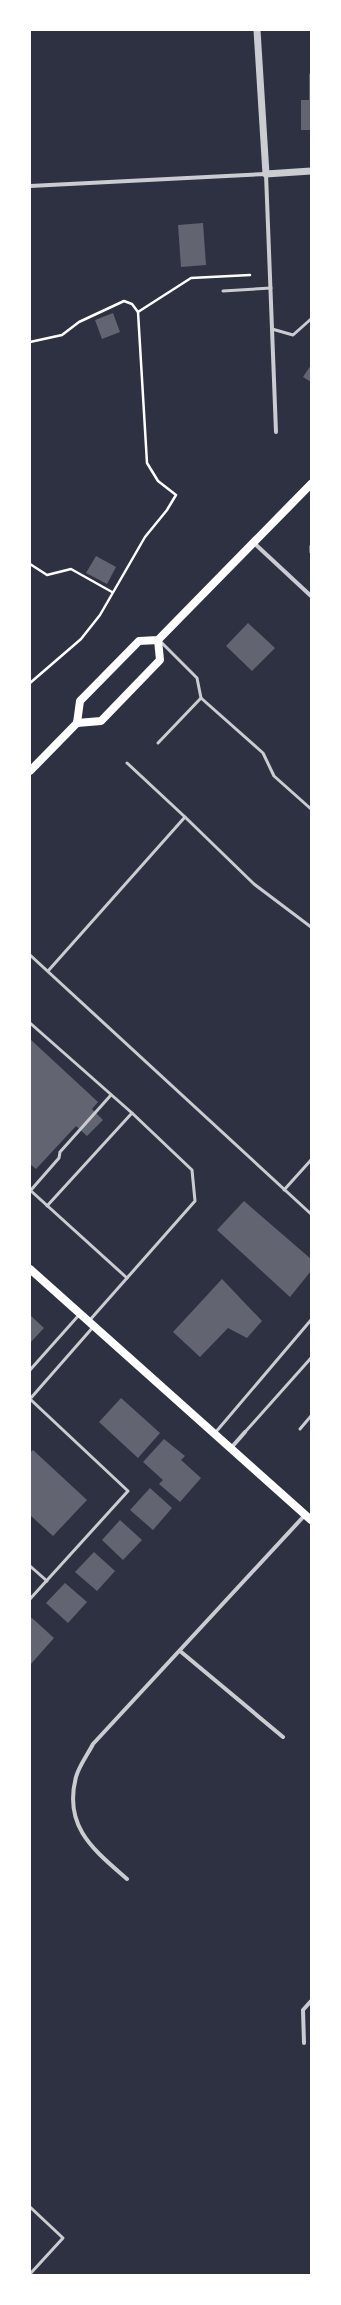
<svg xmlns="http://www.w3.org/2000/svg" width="341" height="2305" viewBox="0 0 341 2305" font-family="'Times New Roman',serif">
<rect width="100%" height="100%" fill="#2d3142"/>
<g fill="#626471">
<path d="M309,74H311V130H301V100H309Z"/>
<path d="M203,223L206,265L181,267L178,225Z"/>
<path d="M113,313L120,332L102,339L95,320Z"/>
<path d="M311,365V382L303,377Z"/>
<path d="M96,556L116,567L107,584L86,573Z"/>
<path d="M248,623L275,648L252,671L226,646Z"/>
<path d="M30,1039L98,1102L92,1109L103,1120L87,1136L76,1126L36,1169L30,1164Z"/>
<path d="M244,1201L311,1259V1271L290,1297L217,1230Z"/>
<path d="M222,1279L262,1321L247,1338L228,1328L200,1357L173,1332Z"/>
<path d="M30,1315L44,1328L30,1343Z"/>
<path d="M121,1398L160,1433L138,1458L99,1422Z"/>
<path d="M164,1439L185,1456L181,1460L201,1478L180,1502L159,1484L163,1480L143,1462Z"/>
<path d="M33,1450L87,1500L53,1536L30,1515V1453Z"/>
<path d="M150,1488L172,1508L153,1530L130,1510Z"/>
<path d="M120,1520L142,1540L123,1560L102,1540Z"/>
<path d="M94,1552L115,1571L97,1591L75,1572Z"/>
<path d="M65,1583L87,1602L68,1623L46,1603Z"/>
<path d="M32,1618L54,1638L30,1665V1619Z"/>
</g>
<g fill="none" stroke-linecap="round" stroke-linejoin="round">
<g stroke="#fff" stroke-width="2.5">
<path d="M138,312L191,278L250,275"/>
<path d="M30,342L62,335L79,322L124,301L132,304L138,312L147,463L158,481L176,495L167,510L145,537L100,615L81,639L30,683"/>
<path d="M30,564L47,575L71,569L112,592"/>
</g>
<g stroke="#caccd0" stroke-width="3">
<path d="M223,291L271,288"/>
<path d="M272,329L293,335L311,319"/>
<path d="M311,546V552"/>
<path d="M201,698L263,753L274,776L311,809"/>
<path d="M158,743L201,698L197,678L160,641"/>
<path d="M185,817L254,884L311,927"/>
<path d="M30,955L311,1214"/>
<path d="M48,971L185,817L127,763"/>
<path d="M30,1023L132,1113L192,1170L195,1201L89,1321"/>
<path d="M30,1190L127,1278"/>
<path d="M31,1190L59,1158L60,1152L111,1095"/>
<path d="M284,1190L311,1160"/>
<path d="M47,1206L132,1113"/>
<path d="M30,1370L79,1315"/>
<path d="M30,1399L128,1491L30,1599"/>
<path d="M30,1399L94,1326"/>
<path d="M300,1429L311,1416"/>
<path d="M245,1432L311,1358"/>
<path d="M215,1433L311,1320"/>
<path d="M30,1566L47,1581"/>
<path d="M30,2207L63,2238L30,2274"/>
</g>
<g stroke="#caccd0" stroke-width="4">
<path d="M30,186L266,174L276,432"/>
<path d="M254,543L311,596"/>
<path d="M231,1448L245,1432"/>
<path d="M180,1651L283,1737"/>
<path d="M127,1879C94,1850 63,1827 76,1777C79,1766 88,1754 93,1744L305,1515"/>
<path d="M304,2043L303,2010L311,2001"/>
</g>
<path stroke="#caccd0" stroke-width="7" d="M257,30L266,174L311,171"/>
<g stroke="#fff" stroke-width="8">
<path d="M77,723L101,721L160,660L158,640"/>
<path d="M30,771L77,723L80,701L139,641L158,640L311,484"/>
<path d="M30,1269L311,1520"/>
</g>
</g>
<rect width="341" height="2305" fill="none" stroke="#ffffff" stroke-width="62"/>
</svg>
